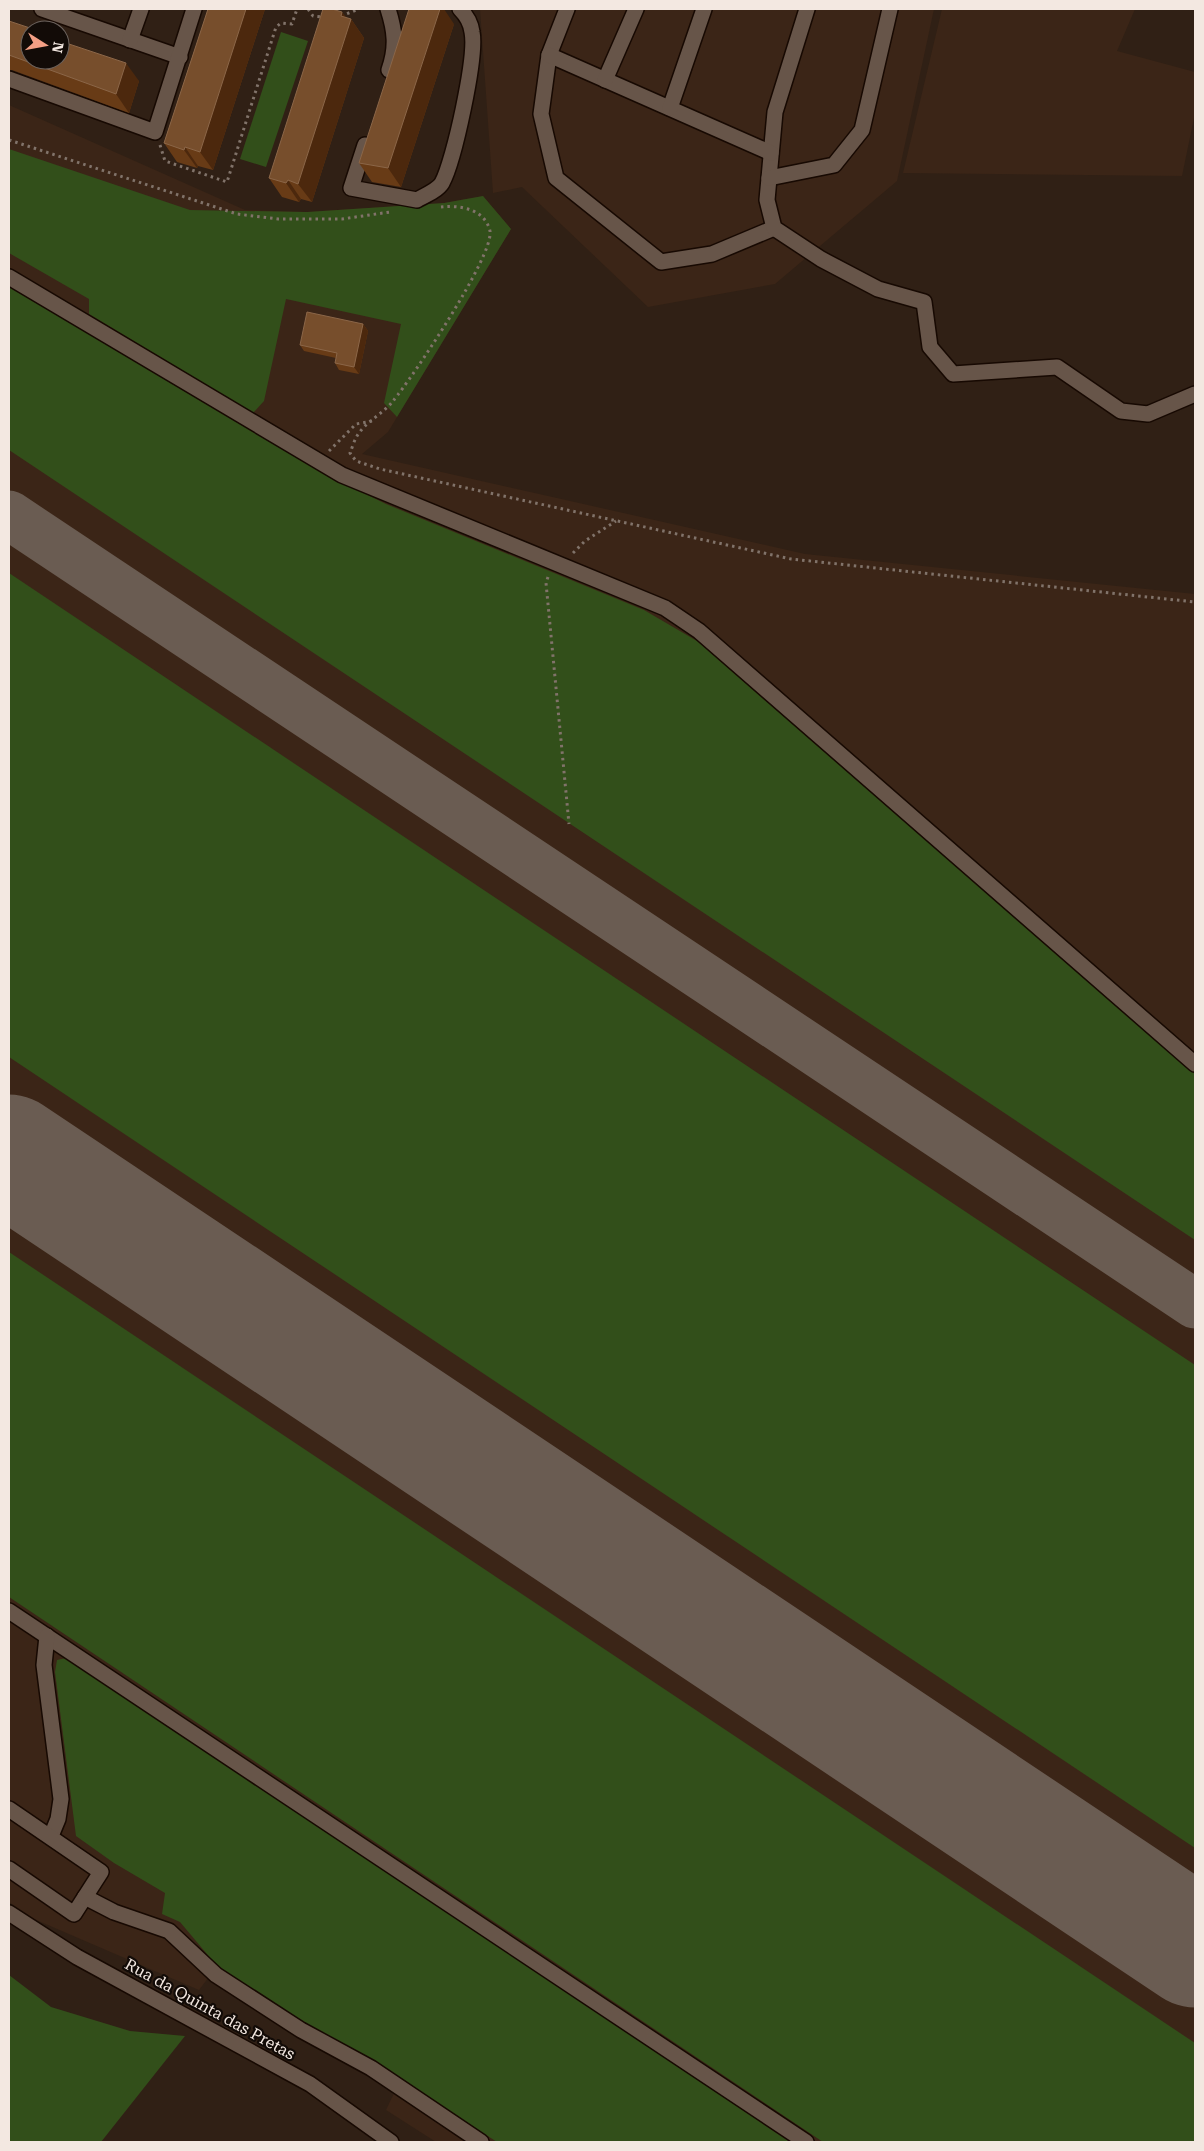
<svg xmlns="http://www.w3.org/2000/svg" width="1204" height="2151" viewBox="0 0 1204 2151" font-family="'Roboto Serif',serif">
<rect width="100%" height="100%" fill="#302015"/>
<g fill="#3b2517">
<path d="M480,9H934L897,181L775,284L648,307L522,187L493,193Z"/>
<path d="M942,9H1135L1117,51L1195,72V113L1182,176L903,173Z"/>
<path d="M9,105L245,210L307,212L444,203L483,196L511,229L388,432L362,454L805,554L1195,594V2142H436L386,2110L396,2089L208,1978L199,1990L34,1919L9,1902Z"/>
</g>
<g fill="#324f1a">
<path d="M281,32L308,41L266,167L240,159Z"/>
<path d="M9,149L190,210L307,212L444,203L483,196L511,229L397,417L384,403L401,324L286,299L264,401L253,413L89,314V299L9,253Z"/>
<path d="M9,287L317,470L386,504L644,610L697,641L1195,1074V1240L9,450Z"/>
<path d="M9,573L1195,1365V1848L9,1057Z"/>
<path d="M9,1252L1195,2043V2142H823L9,1597Z"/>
<path d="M66,1658L75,1661L790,2142H497L368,2058L275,2007L217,1966L180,1922L162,1914L165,1893L114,1863L76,1836L55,1672L57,1660Z"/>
<path d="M9,1975L51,2007L130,2031L185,2036L101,2142H9Z"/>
</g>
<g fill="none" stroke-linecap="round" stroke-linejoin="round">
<path stroke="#6a5c52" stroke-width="49" d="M9,515L1195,1304"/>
<path stroke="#6a5c52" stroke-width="121" d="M9,1155L1195,1947"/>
<g stroke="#170902" stroke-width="18">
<g id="minor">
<path d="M42,9L180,57"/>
<path d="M388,9C395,31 397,47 389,70"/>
<path d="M567,9L549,55L541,114L556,178L661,262L712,254L774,228"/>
<path d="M807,9L775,112L767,200L774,228L821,259L878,289L924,302L930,347L953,374L1057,367L1121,411L1148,414L1195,394"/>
<path d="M130,40L141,9"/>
<path d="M549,55L771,153"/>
<path d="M9,79L155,132L194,9"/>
<path d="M605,80L636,9"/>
<path d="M670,108L704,9"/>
<path d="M365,145L351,188L417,200C424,196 438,190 442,183C454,161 477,56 472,32C471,24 466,15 460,9"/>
<path d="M769,178L834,165L862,130L890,9"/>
<path d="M9,277L342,475L665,608L699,631L1195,1064"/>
<path d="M9,1611L806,2142"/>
<path d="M47,1636L44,1665L61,1799L58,1819L51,1836"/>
<path d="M9,1809L101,1872L74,1914L9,1869"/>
<path d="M85,1897L114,1912L169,1931L216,1975L301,2030L371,2068L481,2142"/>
<path d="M9,1913L77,1957L310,2084L391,2142"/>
</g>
</g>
<g stroke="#81736a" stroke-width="3" stroke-dasharray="2.5 4" stroke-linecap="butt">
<path d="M308,9L313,16L323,17"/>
<path d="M341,16L359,9"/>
<path d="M9,140L237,214L278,219H342L390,212"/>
<path d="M160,145L165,161L227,182L276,27L281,23L292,24L297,9"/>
<path d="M441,207C460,205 485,209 490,231C494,256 412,378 393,401C383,414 365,422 357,436C354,441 352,448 350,453L356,461L380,469L791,559L1195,602"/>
<path d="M329,451L356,424L372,421"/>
<path d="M573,553L585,541L616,521"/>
<path d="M548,577L546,583L569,824"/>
</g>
<use href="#minor" stroke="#675549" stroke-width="15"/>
</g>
<g fill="#683b16">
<path d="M208,9H265L213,170L198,166L197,168L177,162L164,143Z"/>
<path d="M346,18L351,19L364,38L312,202L301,199L299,202L282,197L269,178Z"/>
<path d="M9,21L60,60V39L62,42L139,81L129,113L12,70H9Z"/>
<path d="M454,24L401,187L372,182L359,163Z"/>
<path d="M363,324L368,331L359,374L339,370L335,363L336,358L304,351L300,345Z"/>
</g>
<g fill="#4c280d">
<path d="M246,9H265L213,170L200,152Z"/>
<path d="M440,9H444L454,24L401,187L388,168Z"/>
<path d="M342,12L350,22L351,19L364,38L312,202L298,184Z"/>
<path d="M126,63L139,81L129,113L116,94Z"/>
<path d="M185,147L198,166L197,168L184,150Z"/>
<path d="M288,180L301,199L299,202L286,183Z"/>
<path d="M363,324L368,331L359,374L354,367Z"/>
</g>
<g fill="#774e2c" stroke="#8b6648">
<path d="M208,9H246L200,152L185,147L184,150L164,143Z"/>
<path d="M323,9H332L342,12L341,16L351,19L298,184L288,180L286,183L269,178Z"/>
<path d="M409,9H440L388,168L359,163Z"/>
<path d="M9,21L36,30H30V60H60V41L126,63L116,94L9,55Z"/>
<path d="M307,312L363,324L354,367L335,363L337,353L300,345Z"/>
</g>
<g text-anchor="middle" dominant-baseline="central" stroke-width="4.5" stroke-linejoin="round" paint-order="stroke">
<g font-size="16" fill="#f3e8e1" stroke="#120b07">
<text transform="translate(210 2009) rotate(29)">Rua da Quinta das Pretas</text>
</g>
</g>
<rect width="1204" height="2151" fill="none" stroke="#f3e8e1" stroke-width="20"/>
<g transform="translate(45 45) rotate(101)"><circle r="24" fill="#120b07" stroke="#6c635e"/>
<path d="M0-4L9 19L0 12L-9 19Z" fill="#f39f85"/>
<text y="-8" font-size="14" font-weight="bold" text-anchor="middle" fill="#f3e8e1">N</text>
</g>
</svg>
